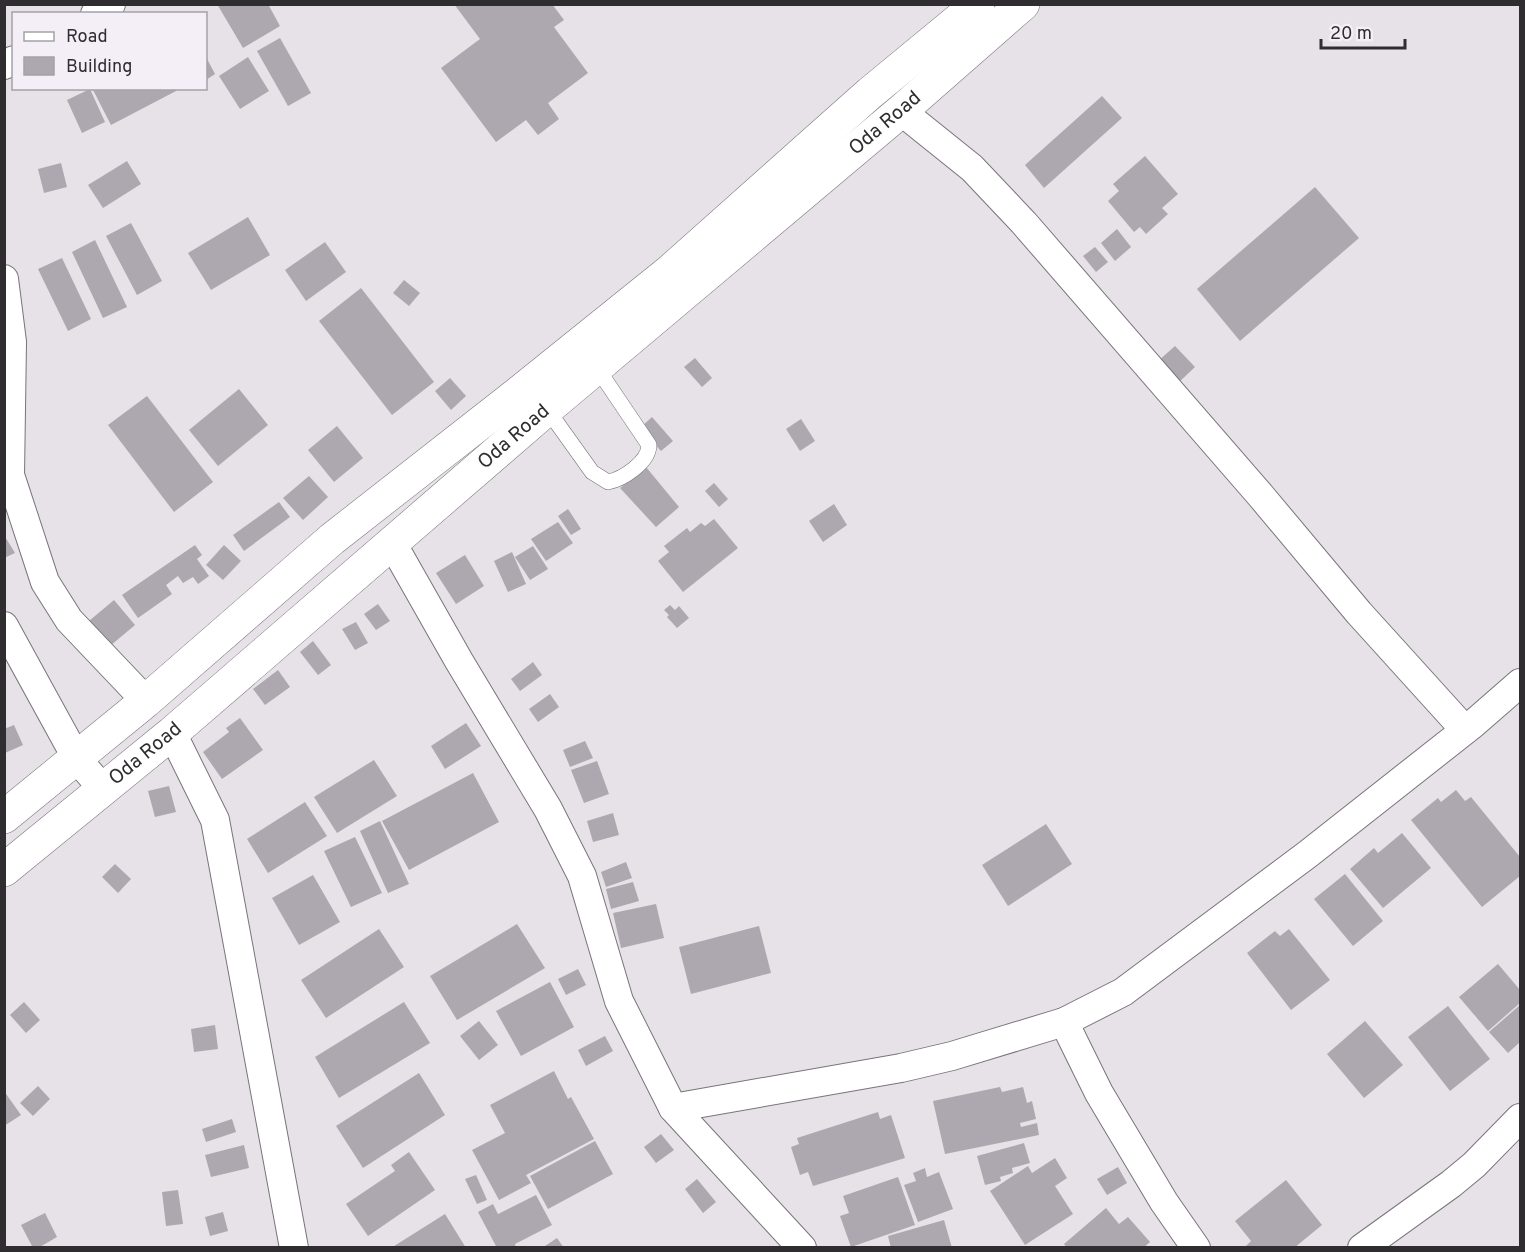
<svg xmlns="http://www.w3.org/2000/svg" width="1525" height="1252" viewBox="0 0 1525 1252" font-family="Overpass,sans-serif">
<rect width="100%" height="100%" fill="#e7e1e8"/>
<g fill="#ada8af">
<path d="M217,4H268L280,26L243,48Z"/>
<path d="M454,4H552L564,20L554,27L588,73L548,103L559,119L538,135L526,120L496,142L441,68L480,39Z"/>
<path d="M280,38L311,93L288,106L257,51Z"/>
<path d="M206,57L215,74L206,80Z"/>
<path d="M248,57L269,91L240,109L219,76Z"/>
<path d="M92,88H175L176,91L111,125Z"/>
<path d="M90,89L105,122L82,133L67,100Z"/>
<path d="M1102,96L1122,118L1044,188L1025,165Z"/>
<path d="M1145,156L1178,194L1162,208L1168,214L1146,234L1140,227L1134,232L1108,201L1119,191L1113,184Z"/>
<path d="M127,161L141,184L103,208L88,185Z"/>
<path d="M61,163L67,187L44,193L38,169Z"/>
<path d="M1315,187L1359,238L1240,341L1197,289Z"/>
<path d="M248,217L270,255L211,290L188,253Z"/>
<path d="M131,223L162,281L137,295L106,236Z"/>
<path d="M1117,229L1131,247L1115,261L1101,243Z"/>
<path d="M95,240L127,307L103,318L72,252Z"/>
<path d="M325,242L346,272L306,301L285,270Z"/>
<path d="M1095,247L1108,262L1096,272L1083,256Z"/>
<path d="M62,258L91,319L68,331L38,269Z"/>
<path d="M404,280L420,293L409,306L393,293Z"/>
<path d="M361,288L434,382L392,415L319,321Z"/>
<path d="M1175,346L1195,367L1177,384L1157,362Z"/>
<path d="M695,358L712,378L702,387L684,367Z"/>
<path d="M450,378L466,396L451,410L435,391Z"/>
<path d="M239,389L268,425L218,466L189,430Z"/>
<path d="M147,396L213,482L174,512L108,425Z"/>
<path d="M652,417L673,441L661,451L640,428Z"/>
<path d="M801,419L815,441L800,451L786,429Z"/>
<path d="M337,426L363,458L334,482L308,450Z"/>
<path d="M646,467L679,507L656,527L620,488Z"/>
<path d="M309,476L328,497L303,520L283,498Z"/>
<path d="M714,483L728,499L719,507L705,491Z"/>
<path d="M279,502L290,517L244,551L233,535Z"/>
<path d="M834,504L847,525L823,542L809,521Z"/>
<path d="M568,509L581,529L571,535L558,516Z"/>
<path d="M714,519L738,548L683,592L658,561L669,552L664,546L687,528L690,532L701,523L705,526Z"/>
<path d="M558,522L573,543L546,561L531,539Z"/>
<path d="M4,535L15,553L4,558Z"/>
<path d="M195,545L202,555L197,559L209,576L198,584L193,577L183,583L178,576L166,585L172,594L138,618L122,595Z"/>
<path d="M224,545L241,561L223,580L206,565Z"/>
<path d="M533,546L548,569L530,580L515,557Z"/>
<path d="M512,552L526,584L508,592L494,561Z"/>
<path d="M465,555L484,586L456,604L436,573Z"/>
<path d="M114,600L135,625L110,646L89,621Z"/>
<path d="M378,604L390,621L376,630L364,614Z"/>
<path d="M670,605L675,610L679,606L689,618L677,628L667,617L669,615L664,610Z"/>
<path d="M356,622L368,643L355,650L342,629Z"/>
<path d="M313,641L331,665L318,675L300,652Z"/>
<path d="M533,662L542,675L520,691L511,679Z"/>
<path d="M278,670L290,687L265,705L253,689Z"/>
<path d="M550,694L559,707L538,722L529,709Z"/>
<path d="M240,718L263,750L222,779L203,752L229,732L226,728Z"/>
<path d="M466,723L481,746L445,769L431,746Z"/>
<path d="M14,725L23,745L5,753L4,729Z"/>
<path d="M585,741L593,758L570,767L563,750Z"/>
<path d="M374,760L397,796L337,833L314,797Z"/>
<path d="M597,761L609,794L584,803L571,770Z"/>
<path d="M473,773L499,822L409,870L382,821Z"/>
<path d="M169,786L176,812L155,817L148,791Z"/>
<path d="M1456,790L1465,801L1471,797L1520,857V876L1482,907L1411,820L1438,798L1441,802Z"/>
<path d="M305,802L327,836L268,873L247,839Z"/>
<path d="M613,813L619,835L593,842L587,821Z"/>
<path d="M380,821L409,884L388,893L360,831Z"/>
<path d="M1046,824L1072,864L1008,906L982,865Z"/>
<path d="M1402,833L1431,868L1383,908L1350,869L1374,848L1378,853Z"/>
<path d="M355,837L382,893L351,907L324,851Z"/>
<path d="M626,862L632,878L606,887L601,872Z"/>
<path d="M115,864L131,879L118,893L102,877Z"/>
<path d="M1345,874L1383,921L1353,946L1314,899Z"/>
<path d="M313,875L340,922L299,945L272,898Z"/>
<path d="M633,882L639,901L611,909L606,889Z"/>
<path d="M656,904L664,938L621,948L613,913Z"/>
<path d="M517,924L545,968L457,1020L430,976Z"/>
<path d="M759,926L771,973L691,994L679,947Z"/>
<path d="M379,929L404,967L326,1018L301,980Z"/>
<path d="M1289,929L1330,980L1291,1010L1247,953L1275,931L1280,936Z"/>
<path d="M1498,964L1520,990V1003L1488,1031L1459,997Z"/>
<path d="M578,969L586,985L566,995L558,979Z"/>
<path d="M550,982L574,1027L521,1056L496,1011Z"/>
<path d="M24,1002L40,1020L26,1033L10,1015Z"/>
<path d="M404,1002L430,1043L339,1098L315,1057Z"/>
<path d="M1520,1005V1042L1508,1053L1489,1032Z"/>
<path d="M1448,1006L1490,1059L1450,1091L1408,1037Z"/>
<path d="M479,1021L498,1045L479,1060L460,1036Z"/>
<path d="M1365,1021L1403,1065L1364,1098L1327,1054Z"/>
<path d="M215,1025L218,1049L194,1052L191,1029Z"/>
<path d="M605,1036L613,1051L586,1066L578,1050Z"/>
<path d="M554,1071L568,1099L571,1097L594,1139L526,1175L531,1183L499,1200L472,1150L505,1133L490,1105Z"/>
<path d="M419,1073L445,1115L363,1168L336,1126Z"/>
<path d="M38,1086L50,1099L33,1116L20,1103Z"/>
<path d="M1000,1087L1002,1092L1023,1087L1027,1103L1032,1101L1036,1119L1020,1123L1021,1127L1037,1123L1039,1135L945,1154L933,1101Z"/>
<path d="M4,1091L21,1115L4,1126Z"/>
<path d="M878,1112L880,1119L891,1115L905,1158L813,1186L808,1172L800,1175L791,1147L799,1144L797,1138Z"/>
<path d="M232,1119L236,1132L206,1142L202,1129Z"/>
<path d="M661,1134L674,1150L656,1163L644,1147Z"/>
<path d="M595,1141L613,1174L548,1209L530,1176Z"/>
<path d="M1024,1143L1030,1163L1012,1168L1013,1173L1000,1177L1001,1181L985,1185L977,1156Z"/>
<path d="M244,1145L249,1168L211,1177L205,1155Z"/>
<path d="M409,1152L435,1190L368,1236L346,1204L395,1171L391,1165Z"/>
<path d="M1055,1158L1067,1178L1055,1186L1073,1214L1025,1245L990,1191L1028,1166L1032,1173Z"/>
<path d="M1118,1167L1127,1183L1107,1195L1097,1179Z"/>
<path d="M925,1168L927,1177L939,1172L953,1209L918,1222L904,1185L916,1181L913,1173Z"/>
<path d="M476,1175L487,1200L477,1204L465,1179Z"/>
<path d="M898,1177L915,1225L851,1247L840,1216L849,1213L843,1196Z"/>
<path d="M697,1179L716,1202L703,1213L685,1189Z"/>
<path d="M1286,1180L1322,1225L1294,1248H1244L1251,1241L1235,1221Z"/>
<path d="M178,1190L183,1224L166,1226L162,1192Z"/>
<path d="M536,1195L552,1225L515,1244L516,1248H497L478,1212L493,1204L498,1214Z"/>
<path d="M1106,1208L1119,1224L1128,1217L1150,1242L1143,1248H1067L1064,1244Z"/>
<path d="M223,1212L228,1231L210,1236L205,1217Z"/>
<path d="M45,1213L57,1237L38,1248H33L21,1225Z"/>
<path d="M445,1214L466,1248H391Z"/>
<path d="M944,1220L952,1248H891L888,1236Z"/>
<path d="M557,1238L564,1248H542Z"/>
</g>
<g fill="none" stroke-linecap="round" stroke-linejoin="round">
<g stroke="#79747a" stroke-width="16">
<path id="service" d="M547,409L592,472L608,482C623,479 649,462 649,445L597,368"/>
</g>
<g stroke="#79747a" stroke-width="30">
<g id="minor">
<path d="M95,14L111,4"/>
<path d="M4,65L14,60"/>
<path d="M901,111L972,168L1024,223L1261,496L1359,613L1465,730"/>
<path d="M4,279L12,342L10,475L45,582L69,620L146,701"/>
<path d="M392,543L459,661L548,809L582,876L619,1001L673,1108L802,1248"/>
<path d="M4,626L77,759L103,789"/>
<path d="M172,733L215,820L294,1248"/>
<path d="M1064,1022L1099,1093L1164,1202L1196,1248"/>
<path d="M673,1108L901,1068L952,1056L1064,1022L1123,992L1308,854L1473,724L1520,683"/>
<path d="M1362,1248L1451,1184L1474,1165L1520,1118"/>
</g>
</g>
<g stroke="#79747a" stroke-width="34">
<g id="tertiary">
<path d="M4,817L146,701L332,539L516,395L670,271L870,93L978,4"/>
<path id="s1" d="M4,870L172,733L547,409L901,111L1023,4"/>
</g>
</g>
<use href="#service" stroke="#fff" stroke-width="15"/>
<use href="#minor" stroke="#fff" stroke-width="28"/>
<use href="#tertiary" stroke="#fff" stroke-width="33"/>
</g>
<g text-anchor="middle" dominant-baseline="central" stroke-width="6" stroke-linejoin="round" paint-order="stroke">
<g font-size="20" fill="#2f2d30" stroke="#f4eef6">
<text stroke="none"><textPath href="#s1" startOffset="1155">Oda Road</textPath></text>
<text stroke="none"><textPath href="#s1" startOffset="669">Oda Road</textPath></text>
<text stroke="none"><textPath href="#s1" startOffset="183">Oda Road</textPath></text>
</g>
</g>
<rect width="1525" height="1252" fill="none" stroke="#2f2d30" stroke-width="12"/>
<rect x="12" y="12" width="195" height="78" fill="#f4eef6" stroke="#a5a1a7" stroke-width="1.5"/>
<rect x="24" y="32" width="30" height="9" fill="#ffffff" stroke="#a5a1a7" stroke-width="1.5"/>
<text x="66" y="42" font-size="18" fill="#2f2d30">Road</text>
<rect x="24" y="57" width="30" height="18" fill="#ada8af" stroke="#a5a1a7" stroke-width="1.5"/>
<text x="66" y="72" font-size="18" fill="#2f2d30">Building</text>
<path d="M1321 39v9h84v-9" fill="none" stroke="#2f2d30" stroke-width="3"/>
<text x="1330" y="39" font-size="18" fill="#2f2d30" stroke="#f4eef6" stroke-width="4.5" paint-order="stroke">20 m</text>
</svg>
